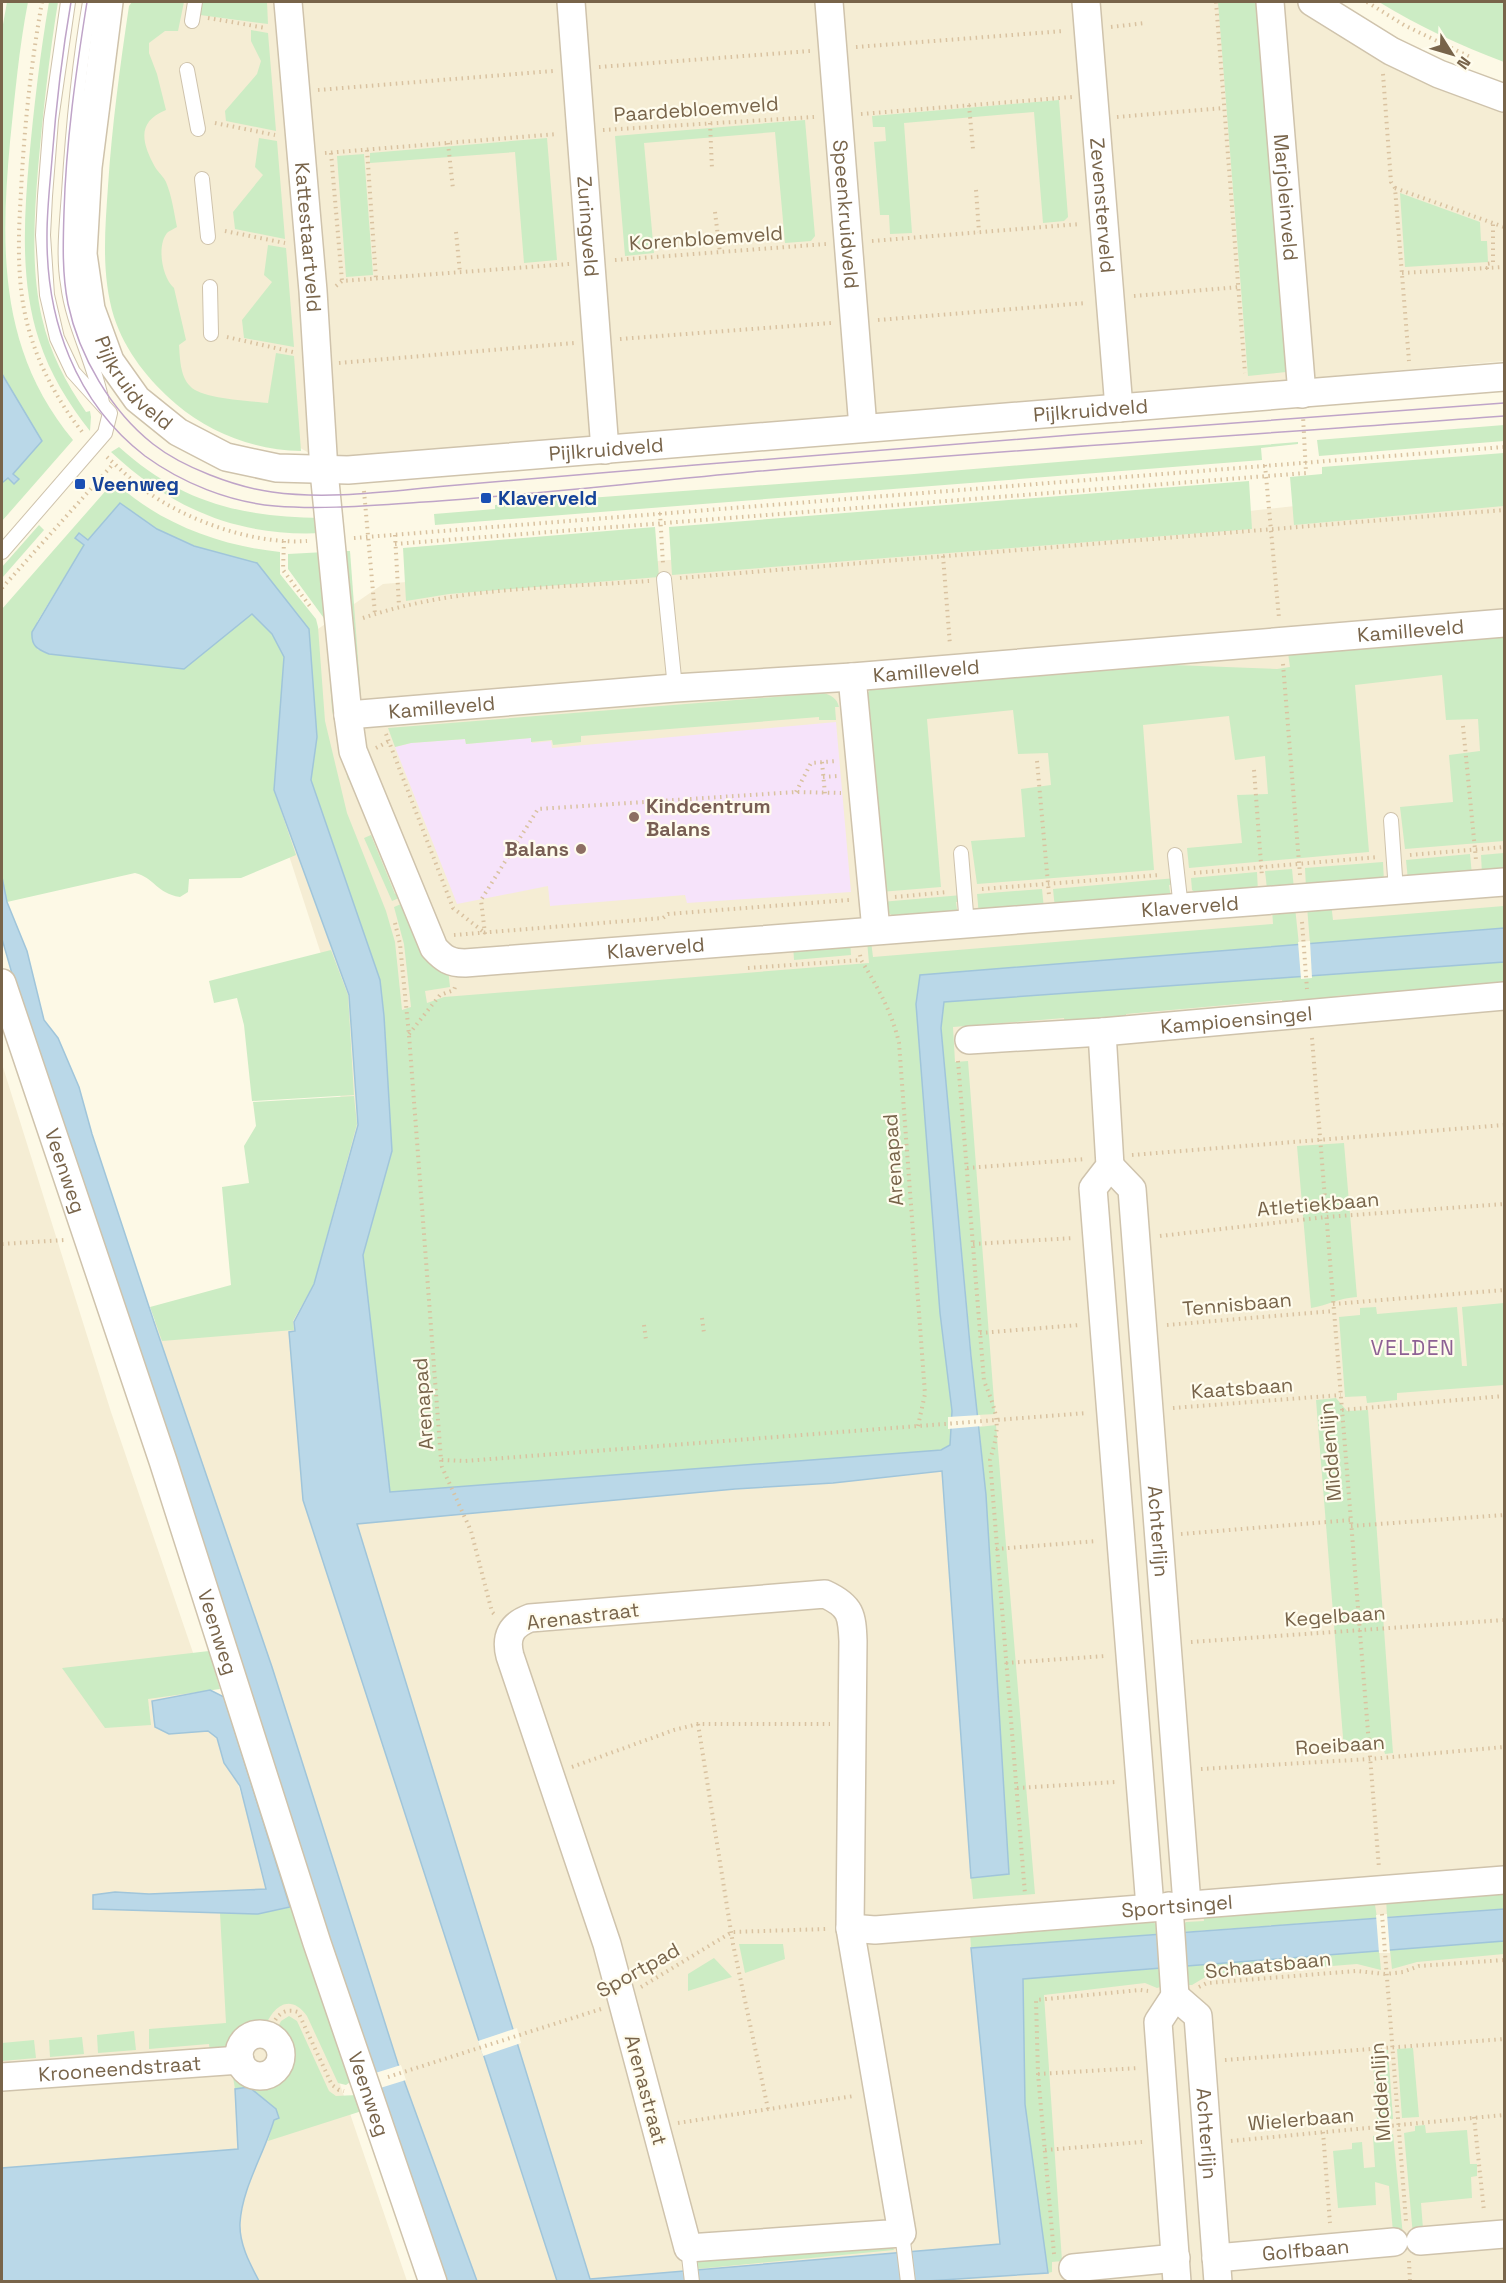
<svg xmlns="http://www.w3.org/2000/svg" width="1506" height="2283" viewBox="0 0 1506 2283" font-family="'Space Grotesk',sans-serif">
<rect width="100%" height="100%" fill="#fdf9e6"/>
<g fill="#f5edd4">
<path d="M194,2H1299L1380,55L1504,113V361L329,465L255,421L184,403L137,137L144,9Z"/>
<path d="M1504,483V2281H454L142,1322L275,1314L343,1138L334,994L267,788L276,658L383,584L1231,513Z"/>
<path d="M2,1064L111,1412L407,2281H2Z"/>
</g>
<path fill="#f6e3fa" d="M836,722L851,892L687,903L685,895L550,906L548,886L457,904L395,747L411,743L465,739L466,744L531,738L532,743L551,741L552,748Z"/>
<g fill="#ccecc4">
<path d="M7,2H28C19,48 15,95 10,142C0,252 0,352 73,440L2,521V483L8,478L14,483L18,480L13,474L41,441L2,374V30Z"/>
<path d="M49,2H58C49,57 43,113 38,169C34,218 31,270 42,318C50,353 66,383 86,412L90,411L91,417L90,431C68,403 50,374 39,340C20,282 24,219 29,160C34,107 40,54 49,2Z"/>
<path d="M132,2H184L178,31H165L149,43V53L157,74L166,110C136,122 142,143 155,167C158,172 164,177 166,182C172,196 174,213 177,227C174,229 171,230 168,232C156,244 162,278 174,288L186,340L179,345C180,358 180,376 190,386C201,399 251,401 268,403L276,353L294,356L301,451C256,450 211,434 176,404C149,381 125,351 114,317C101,274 105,231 108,186C112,126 120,66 129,6Z"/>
<path d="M202,2H267L268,24L200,15Z"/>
<path d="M1218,2H1266L1295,371L1248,376Z"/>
<path d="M1379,2H1504V62C1461,46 1418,26 1379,2Z"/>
<path d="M251,30L268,33L276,131L226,121L225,111L257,74L261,61L251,41Z"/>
<path d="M1059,100L1068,217L1064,221L1043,223L1034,112L904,123L912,233L890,234L889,215H880L874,142L886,141L885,127H873L872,116Z"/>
<path d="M805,120L815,236L811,241L785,243L775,132L644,143L654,253L625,256L615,136Z"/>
<path d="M259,138L277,141L285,239L235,229L233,212L263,175L255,167Z"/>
<path d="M547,138L557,260L524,263L515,152L370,163V153Z"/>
<path d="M364,154L373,275L346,277L337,156Z"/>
<path d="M1400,193L1480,222L1481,241H1487L1488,262L1405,267Z"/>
<path d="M268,245L286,248L294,347L244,338L242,320L272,282L264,275Z"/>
<path d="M1504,425V441L1319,456L1317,440Z"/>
<path d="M1298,442V444L1261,448L1262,460L435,525L434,514L495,509V505L914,474Z"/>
<path d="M119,447C180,502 240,517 321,518L322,533C238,537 172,509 111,452Z"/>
<path d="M1504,453V506L1294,525L1290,477L1322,474V467Z"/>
<path d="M1249,481L1252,529L672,575L669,527Z"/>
<path d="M117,484C161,524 221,546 280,552V574L316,619L318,627L325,721L347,813L386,911L395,942L402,1010L411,1007L404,944L394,907L408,901L448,969L450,987L425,991L427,1003L444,997L869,963L867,941H871L873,957L1273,924L1272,908L1295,907L1299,945L920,975L916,1004L940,1313L952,1411L950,1445L941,1450L390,1492L363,1255L392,1151L384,1016L380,980L311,780L317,737L257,564L194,546L157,529L120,503L88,540L79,533L84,545L37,622V649L49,654L184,668L252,614L272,634L284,657L274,790L296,855L241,878L189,879L188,892L180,897C156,893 155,878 135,873L7,902L2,877V609L109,487Z"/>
<path d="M39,525L44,530L2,578V567Z"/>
<path d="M655,527L659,577L449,594L406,601L403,548Z"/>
<path d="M341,551H350L361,699L355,694Z"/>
<path d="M325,552L358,777L348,780L332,710L326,621L288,569V554Z"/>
<path d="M1504,636V841L1405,849L1400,807L1453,802L1449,755L1480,751L1478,719L1446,720L1442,675L1355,685L1369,852L1189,868L1187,848L1242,843L1237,795L1268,794L1265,756L1235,760L1229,716L1143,725L1154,870L977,884L971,841L1025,837L1021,789L1051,785L1048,753L1018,754L1013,710L927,719L941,887L880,892L866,696L870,690L1174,665L1277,669L1290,667L1288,653Z"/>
<path d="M823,693C831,695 837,698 839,707H835L836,720H819V717L581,736V742L553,745L552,740L531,742V738L466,744L465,739L411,743L395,747L388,728Z"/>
<path d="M371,835L395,894L404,891L406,895L392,901L364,838Z"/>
<path d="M1504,853V872L1482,874L1481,855Z"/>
<path d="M1470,854L1472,875L1408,880L1406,860Z"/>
<path d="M1383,862L1384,882L1306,888L1305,868Z"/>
<path d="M1292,869L1294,889H1267L1265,871Z"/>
<path d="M1257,872L1258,892L1202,897L1192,890L1191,878Z"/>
<path d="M1176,878L1177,884L1169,885L1171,899L1055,909L1053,889Z"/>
<path d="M1042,889L1044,909L979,915L977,894Z"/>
<path d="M962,895L963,901L956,902L958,917L899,919C890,915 885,911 881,902Z"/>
<path d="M1331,903L1333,920L1504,906V928L1310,944L1307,906Z"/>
<path d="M850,939L851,955L794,960L793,944Z"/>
<path d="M331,950L348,995L354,1095L252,1101L244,1025L237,998L214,1003L209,981Z"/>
<path d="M1504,962V983L1336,996L1335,1002L1283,1006L1282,1000L1126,1014V1019L1065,1024L1064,1018L953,1027L955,1062L968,1061L995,1414L977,1415L941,1027L944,1002Z"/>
<path d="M354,1096L357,1124L314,1284L293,1321L294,1330L162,1341L150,1307L231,1285L222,1187L249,1183L244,1146L256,1126L253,1102Z"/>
<path d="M1344,1143L1357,1297C1338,1298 1329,1305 1311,1308L1297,1146Z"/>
<path d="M1504,1303V1385L1397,1393V1400L1367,1403L1366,1396L1345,1397L1339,1317L1360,1315V1308L1376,1307L1377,1314L1457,1307L1462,1366H1467L1462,1307Z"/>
<path d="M1336,1398L1347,1411L1368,1410L1393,1753L1385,1754L1383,1747L1344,1750L1316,1400Z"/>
<path d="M996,1425L1035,1894L973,1899L971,1878L1009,1874L986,1495L979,1427Z"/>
<path d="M209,1651L220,1689L148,1699L151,1725L105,1728L62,1668Z"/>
<path d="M1504,1888V1909L1387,1917L1386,1897Z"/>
<path d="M1374,1898L1377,1918L1182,1932V1926L1186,1922L1204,1921L1203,1913Z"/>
<path d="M298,1904L353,2080L346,2085L338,2083L307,2016C290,1992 272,2007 265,2028L246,2031L230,2047L223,2051L210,2053L209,2044L149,2049V2029L226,2023L220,1913L258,1914Z"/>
<path d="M1150,1919L1160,1928V1934L971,1948L970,1931Z"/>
<path d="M1504,1941V1954L1417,1962L1392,1969L1390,1950Z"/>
<path d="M783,1944L785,1959L745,1973L739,1944Z"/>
<path d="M1379,1950L1381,1970L1357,1964L1207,1976L1192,1985H1187L1185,1966Z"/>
<path d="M714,1958L732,1977L688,1991V1974Z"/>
<path d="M1163,1968L1164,1986L1157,1988L1145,1983L1044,1995L1062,2261L1052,2262V2272L1048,2273L1025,2104L1023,1979Z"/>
<path d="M289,2016L297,2021L329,2091L336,2096L357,2095L365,2110L268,2141L276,2113L249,2087L235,2089L232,2071L236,2070L250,2084C280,2085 301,2056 275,2033L281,2021Z"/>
<path d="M134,2031L136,2050L98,2053L97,2035Z"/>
<path d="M82,2037L84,2054L50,2057L49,2040Z"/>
<path d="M34,2040L36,2058L2,2061V2043Z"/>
<path d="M1413,2048L1419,2117L1402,2118L1397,2049Z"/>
<path d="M1388,2050L1393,2119L1377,2120L1372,2051Z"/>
<path d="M1425,2125L1426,2133L1467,2130L1470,2164H1477V2176L1471,2177L1472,2198L1421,2203L1423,2229L1413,2236L1404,2133L1415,2131V2126Z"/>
<path d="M1393,2134L1403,2236L1393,2232L1389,2186L1375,2182L1376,2205L1338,2208L1333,2151L1352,2149V2143L1362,2142L1364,2168L1375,2167L1373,2136Z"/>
<path d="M888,2238L894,2250L697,2269L696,2264L702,2254Z"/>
</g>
<g fill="#bad8e8" stroke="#a0c5da" stroke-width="1.5">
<path d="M2,374L42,441L13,474L19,479L14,484L8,478L2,483Z"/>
<path d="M120,503L157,529L194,546L257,563L309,629L317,737L311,780L380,980L384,1016L392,1151L363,1255L390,1492L941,1450L950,1445L952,1411L940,1313L916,1004L920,975L1504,928V962L944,1002L941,1028L971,1356L986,1495L1009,1874L971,1878L942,1471L833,1483L735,1489L357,1524L590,2279L1000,2244L971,1948L1504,1909V1941L1023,1979L1025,2104L1048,2273L912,2282L557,2281L303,1500L289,1332L295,1331L294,1322L314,1284L358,1125L349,995L274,790L284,657L272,634L252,614L184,669L49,654C37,649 31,646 32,632L84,545L75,538L79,533L88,540Z"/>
<path d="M2,877L7,902L27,951L44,1020L58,1038L79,1087L92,1134L156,1328L272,1667L398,2064L477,2281H444L290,1827L17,991L2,939Z"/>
<path d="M210,1690L224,1697L290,1907L258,1914L93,1909V1895L115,1892L149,1894L266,1889L240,1786L224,1763L217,1738L208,1731L169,1734L155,1727L152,1701Z"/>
<path d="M249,2087L276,2109L279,2118L274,2120C264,2154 242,2188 240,2223C239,2244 250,2264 259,2281H2V2168L238,2149L235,2089Z"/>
</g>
<g fill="#fdf9e6">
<path d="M1310,941L1312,978L1301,979L1298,942Z"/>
<path d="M980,1415L982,1426L948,1429V1417Z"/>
<path d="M1387,1914L1390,1953H1379L1376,1915Z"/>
<path d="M517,2028L521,2043L483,2056L478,2041Z"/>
<path d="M401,2065L406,2080L377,2089L372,2074Z"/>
</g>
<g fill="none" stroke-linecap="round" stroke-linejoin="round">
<g stroke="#cfc3ac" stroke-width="16">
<g id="lane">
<path d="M90,2C79,65 73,129 69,193C67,223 63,255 68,284C73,326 95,362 102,403"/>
<path d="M192,21L195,2"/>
<path d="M187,70L198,129"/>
<path d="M202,179L208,237"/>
<path d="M210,287L211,334"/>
<path d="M2,552L105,433L110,413L73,372L57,338L47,295L43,235L45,196L51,120L68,2"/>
<path d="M664,579L675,688"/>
<path d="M1391,820L1396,891"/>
<path d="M961,853L967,925"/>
<path d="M1175,855L1181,908"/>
<path d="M902,2233L908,2282"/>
<path d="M688,2248L692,2282"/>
</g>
</g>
<g stroke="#cfc3ac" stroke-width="30">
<g id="street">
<path id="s1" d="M109,2L88,167L83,254L91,309L110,361L137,399L178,432L226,457L277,468L348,470L1504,377"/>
<path id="s2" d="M288,2L313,291L324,471L348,715L353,751L434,948C444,959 450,963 465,963L1504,882"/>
<path id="s3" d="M571,2L605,450"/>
<path id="s4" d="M829,2L863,428"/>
<path id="s5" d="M1086,2L1119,408"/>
<path id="s6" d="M1270,2L1302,394"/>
<path d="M1312,2L1391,51L1439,74L1504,98"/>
<path d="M852,677L876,930"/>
<path id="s7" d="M348,715L675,688L852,677L1504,623"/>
<path id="s8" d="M2,983L163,1461L317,1943L433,2282"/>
<path d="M1102,1032L1110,1166L1093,1188L1150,1907"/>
<path id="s9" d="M969,1040L1102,1032L1504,996"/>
<path id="s10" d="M1110,1166L1132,1189L1187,1904"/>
<path d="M825,1594C851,1606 852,1615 853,1641L850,1928L902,2233L688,2248L607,1944L510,1656C505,1637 511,1625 530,1618Z"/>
<path d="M1169,1906L1175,1996"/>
<path id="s11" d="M850,1928L875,1930L1504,1880"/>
<circle cx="260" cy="2055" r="21"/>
<path id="s12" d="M2,2077L240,2060"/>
<path d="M1420,2241L1504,2234"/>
<path id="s13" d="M1216,2258L1394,2242"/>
<path d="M1073,2268L1176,2258"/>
<path id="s14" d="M1177,2282L1158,2022L1175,1996L1198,2016L1218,2282"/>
</g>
</g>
<g stroke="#d9c2a0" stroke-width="4" stroke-dasharray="1.5 4.5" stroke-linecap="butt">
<path d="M42,2C31,64 24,128 21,192C18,240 16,290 31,337C42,372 60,404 83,433"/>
<path d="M1216,2L1245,373"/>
<path d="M1367,2L1404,25L1472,58"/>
<path d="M208,18L266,28"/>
<path d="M1111,27L1145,23"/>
<path d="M856,47L1064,31"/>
<path d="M599,67L810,51"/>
<path d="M1383,74L1391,182L1395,188L1409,361"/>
<path d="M318,90L553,71"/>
<path d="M969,105L973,149"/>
<path d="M861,114L1072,97"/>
<path d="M1117,117L1224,108"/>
<path d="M215,123L275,135"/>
<path d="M710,123L712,169"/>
<path d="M603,130L814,117"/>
<path d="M448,143L453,189"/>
<path d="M367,150L376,279"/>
<path d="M325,153L557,134"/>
<path d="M331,153L342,281"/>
<path d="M1395,188L1504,227"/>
<path d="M976,190L979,232"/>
<path d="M715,212L720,253"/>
<path d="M225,231L285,243"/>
<path d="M456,232L460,273"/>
<path d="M872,241L1080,224"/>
<path d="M615,260L826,244"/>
<path d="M1487,269V264L1493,263V223"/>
<path d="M1402,273L1504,267"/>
<path d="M336,286L342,281L569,264"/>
<path d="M1134,296L1239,287"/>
<path d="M878,320L1086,303"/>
<path d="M227,337L293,352"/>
<path d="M620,339L831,323"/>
<path d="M339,363L574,343"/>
<path d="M107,457C118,467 130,479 142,488C184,520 254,545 307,541"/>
<path d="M1265,465L1279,618"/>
<path d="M364,491L375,614"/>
<path d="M660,513L663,564"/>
<path d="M395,535L399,606"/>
<path d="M354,538L1504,447"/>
<path d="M284,541L283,570L312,609"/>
<path d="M395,544L1306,473L1303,416"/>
<path d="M943,556L950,645"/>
<path d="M680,578L1504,510"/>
<path d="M2,588L114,463"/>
<path d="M363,618C454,587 553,588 649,581"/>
<path d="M1283,664L1300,875"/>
<path d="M1463,726L1476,860"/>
<path d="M386,734L453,908L485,933"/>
<path d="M376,748L389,741"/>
<path d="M1037,761L1049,895"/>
<path d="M822,762L825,794"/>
<path d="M1254,770L1262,877"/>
<path d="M823,777L838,776"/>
<path d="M796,792L811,763L837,761"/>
<path d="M1410,855L1504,847"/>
<path d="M1194,873L1378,857"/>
<path d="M982,889L1160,875"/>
<path d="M895,897L948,892"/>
<path d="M1302,922L1307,989"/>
<path d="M395,923L400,944L409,1035L441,1460L465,1461L1087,1413"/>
<path d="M485,934L481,900L538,809L796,792L841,793"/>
<path d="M454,935L663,918L668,914L849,900"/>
<path d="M860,955L861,960C877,986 892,1012 899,1043L925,1394L918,1426"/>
<path d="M748,968L861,960"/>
<path d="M409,1034L440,995L454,990L455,987"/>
<path d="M1312,1038L1379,1868"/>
<path d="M958,1061L984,1381C998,1416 1001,1424 990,1460L1025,1894"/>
<path d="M1132,1155L1504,1125"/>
<path d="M967,1168L1086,1159"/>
<path d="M1160,1236L1326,1217L1504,1204"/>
<path d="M2,1244L64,1240"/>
<path d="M973,1244L1074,1238"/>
<path d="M1333,1304L1504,1290"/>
<path d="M702,1318L704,1333"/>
<path d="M644,1325L646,1340"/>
<path d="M1167,1325L1334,1311"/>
<path d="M980,1333L1079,1325"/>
<path d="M1173,1408L1341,1395"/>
<path d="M1342,1410L1504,1396"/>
<path d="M441,1460L442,1467L471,1531L492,1612L494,1614"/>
<path d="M1351,1526L1504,1515"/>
<path d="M1181,1534L1351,1520"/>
<path d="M996,1549L1097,1541"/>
<path d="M1191,1642L1504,1620"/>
<path d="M1006,1663L1105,1656"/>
<path d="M698,1724L733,1944L768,2109"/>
<path d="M572,1767L674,1730L698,1724H830"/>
<path d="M1201,1769L1370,1759L1504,1747"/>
<path d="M1017,1788L1116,1782"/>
<path d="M1382,1914L1406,2221"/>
<path d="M641,1987L732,1932L826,1929"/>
<path d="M1199,1987L1207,1983L1356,1971L1386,1974L1403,1972L1419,1966L1504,1960"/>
<path d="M267,2036C274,2022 279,2006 298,2012L332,2085L339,2090L344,2091"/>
<path d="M1225,2060L1504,2039"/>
<path d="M1038,2074L1139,2068"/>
<path d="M388,2077L601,2009"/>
<path d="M1474,2117L1484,2211"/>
<path d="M678,2123L854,2096"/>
<path d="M1323,2132L1330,2223"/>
<path d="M1231,2141L1504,2115"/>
<path d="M1045,2150L1142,2142"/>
<path d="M1054,2254L1038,2074L1036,2000L1140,1990L1148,1991"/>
<path d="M1409,2261L1410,2282"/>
</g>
<use href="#lane" stroke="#fff" stroke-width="14"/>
<use href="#street" stroke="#fff" stroke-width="27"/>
<g stroke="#bfa4c8" stroke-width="1.5">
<path d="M71,2C62,54 56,106 52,159C50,184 47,209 47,234C46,320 75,402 145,456C182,483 229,502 275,506C324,510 375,505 424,502C533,495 641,482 750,472C1001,450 1253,435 1504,416"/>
<path d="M87,2C76,71 66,142 64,212C63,243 62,274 68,304C79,356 111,411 153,444C182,467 235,487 272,492C329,500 389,491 446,486C529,479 612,472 695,465C964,442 1235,423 1504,403"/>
</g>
</g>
<g fill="#1a4fb4" stroke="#fffced" stroke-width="2">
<rect x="74" y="478" width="12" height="12" rx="3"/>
<rect x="480" y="492" width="12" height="12" rx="3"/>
</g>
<g fill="#8d6e63" stroke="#fffced" stroke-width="2">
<circle cx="634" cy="817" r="6"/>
<circle cx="581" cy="849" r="6"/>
</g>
<g text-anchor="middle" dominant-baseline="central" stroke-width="4.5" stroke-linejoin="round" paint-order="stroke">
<g font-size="20" fill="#78644a" stroke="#fffced">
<text transform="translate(696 109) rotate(-4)">Paardebloemveld</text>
<text stroke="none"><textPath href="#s6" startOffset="196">Marjoleinveld</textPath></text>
<text stroke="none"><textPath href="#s5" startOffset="204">Zevensterveld</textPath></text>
<text stroke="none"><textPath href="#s4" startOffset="213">Speenkruidveld</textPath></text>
<text stroke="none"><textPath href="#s3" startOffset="225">Zuringveld</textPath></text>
<text stroke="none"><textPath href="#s2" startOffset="236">Kattestaartveld</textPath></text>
<text transform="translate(706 238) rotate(-4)">Korenbloemveld</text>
<text stroke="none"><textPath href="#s1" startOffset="396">Pijlkruidveld</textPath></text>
<text stroke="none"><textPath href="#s1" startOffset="1386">Pijlkruidveld</textPath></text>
<text stroke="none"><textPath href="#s1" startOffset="900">Pijlkruidveld</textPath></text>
<text stroke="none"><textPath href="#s7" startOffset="1066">Kamilleveld</textPath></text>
<text stroke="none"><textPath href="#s7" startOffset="580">Kamilleveld</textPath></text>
<text stroke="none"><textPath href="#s7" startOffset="94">Kamilleveld</textPath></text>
<text stroke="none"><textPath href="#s2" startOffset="1728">Klaverveld</textPath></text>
<text stroke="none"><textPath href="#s2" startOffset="1192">Klaverveld</textPath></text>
<text stroke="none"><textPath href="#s9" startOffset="268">Kampioensingel</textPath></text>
<text transform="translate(893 1160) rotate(-94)">Arenapad</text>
<text stroke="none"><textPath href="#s8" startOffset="198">Veenweg</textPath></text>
<text transform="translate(1318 1204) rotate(-5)">Atletiekbaan</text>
<text transform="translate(1237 1304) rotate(-5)">Tennisbaan</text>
<text transform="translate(1242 1388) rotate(-4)">Kaatsbaan</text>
<text transform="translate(423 1404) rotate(-94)">Arenapad</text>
<text transform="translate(1330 1452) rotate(-95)">Middenlijn</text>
<text stroke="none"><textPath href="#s10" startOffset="375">Achterlijn</textPath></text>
<text transform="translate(583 1616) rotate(-7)">Arenastraat</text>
<text transform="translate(1335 1616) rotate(-4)">Kegelbaan</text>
<text stroke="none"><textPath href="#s8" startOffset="684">Veenweg</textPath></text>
<text transform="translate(1340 1745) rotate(-4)">Roeibaan</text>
<text stroke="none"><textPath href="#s11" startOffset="328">Sportsingel</textPath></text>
<text transform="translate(1268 1965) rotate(-6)">Schaatsbaan</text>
<text transform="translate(638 1970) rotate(-29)">Sportpad</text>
<text stroke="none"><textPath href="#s12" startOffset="118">Krooneendstraat</textPath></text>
<text transform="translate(646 2090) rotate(75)">Arenastraat</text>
<text transform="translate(1380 2092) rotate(-94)">Middenlijn</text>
<text stroke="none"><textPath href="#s8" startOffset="1170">Veenweg</textPath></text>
<text transform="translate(1301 2119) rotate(-5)">Wielerbaan</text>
<text stroke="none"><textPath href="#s14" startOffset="440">Achterlijn</textPath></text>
<text stroke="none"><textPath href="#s13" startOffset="90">Golfbaan</textPath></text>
</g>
<g font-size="20" font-weight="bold" fill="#164399" stroke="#fffced" text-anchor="start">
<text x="92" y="484">Veenweg</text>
<text x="498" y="498">Klaverveld</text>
</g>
<g font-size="20" font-weight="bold" fill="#785e54" stroke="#fffced" text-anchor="start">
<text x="646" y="806">Kindcentrum<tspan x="646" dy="23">Balans</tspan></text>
<text x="569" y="849" text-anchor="end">Balans</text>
</g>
<g font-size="21" letter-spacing="1.5" fill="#8d6194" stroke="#fffced">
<text x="1413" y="1347">VELDEN</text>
</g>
</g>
<rect width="1506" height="2283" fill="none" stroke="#78644a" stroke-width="6"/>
<g transform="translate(1452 54) rotate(127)" stroke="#fffced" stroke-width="4.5" paint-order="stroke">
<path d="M0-4.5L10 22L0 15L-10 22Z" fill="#78644a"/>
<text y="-9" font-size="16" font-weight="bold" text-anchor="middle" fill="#78644a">N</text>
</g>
</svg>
